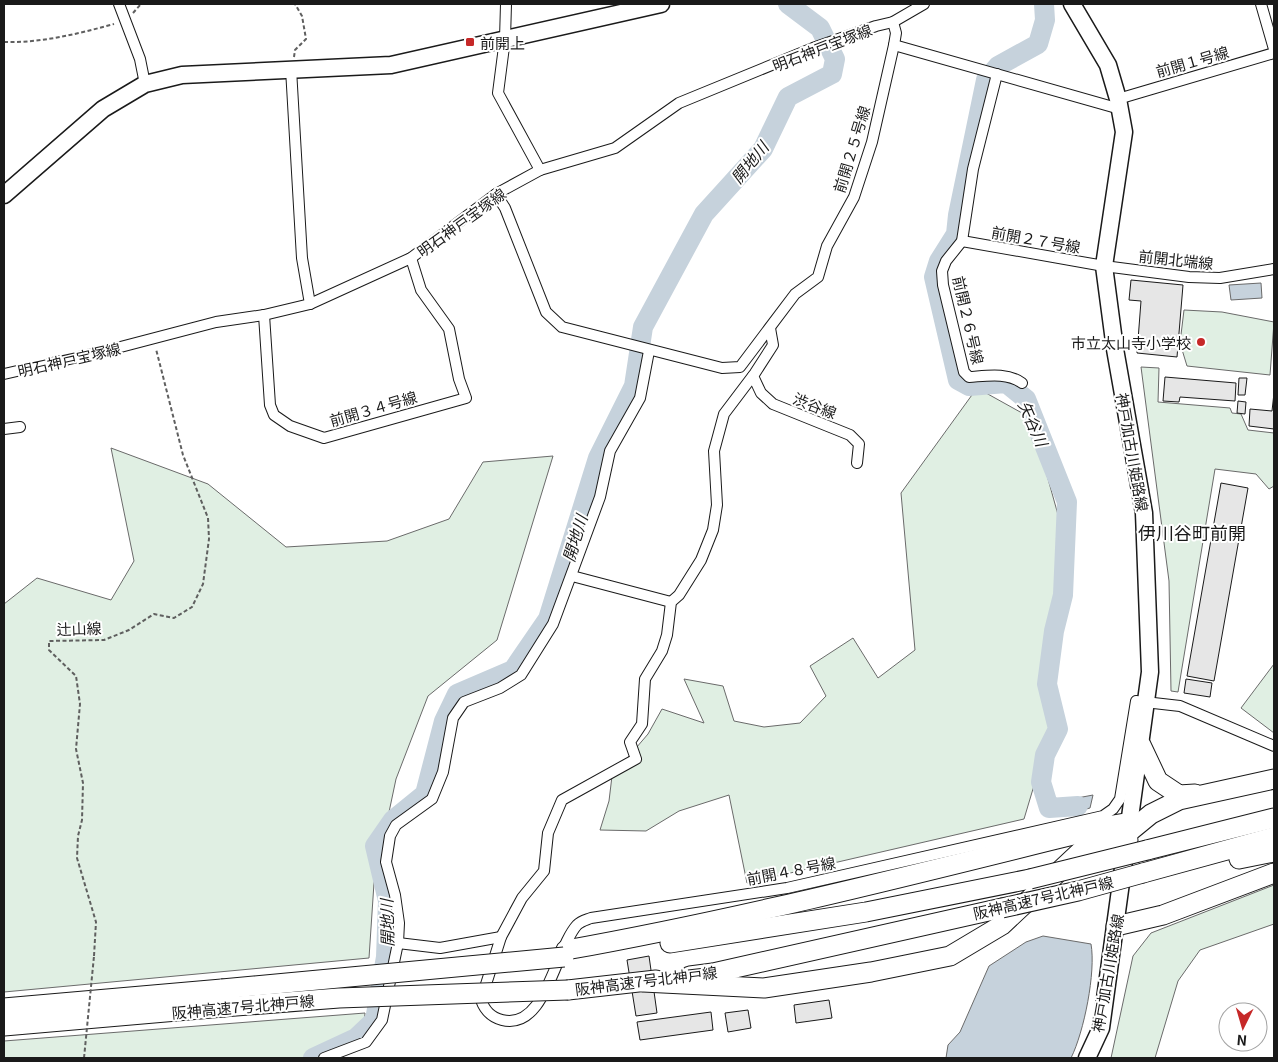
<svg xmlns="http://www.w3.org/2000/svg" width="1278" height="1062" viewBox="0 0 1278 1062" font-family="Georgia,'Noto Sans JP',serif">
<rect width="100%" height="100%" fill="#fff"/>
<g fill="#e0efe3" stroke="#6a6a6a">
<path d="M1184,310L1222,312L1274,322L1270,375L1187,366L1180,343Z"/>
<path d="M1141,367L1159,368L1158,402L1230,408L1232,413L1241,414L1248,430L1274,433V486L1269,489L1256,474L1215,469L1178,692L1171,691L1169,581Z"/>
<path d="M977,388L1031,418L1062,529L1050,732L1024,819L747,883L729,795L679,811L646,831L600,830L609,801L612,776L648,734L662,709L704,723L684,679L723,686L734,721L764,727L800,723L826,696L810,666L853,638L878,678L915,650L901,493Z"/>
<path d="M111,448L208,484L286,547L387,541L449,519L483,462L553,456L497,640L428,696L396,779L374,883L369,958L4,992V604L37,578L111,600L134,561Z"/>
<path d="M1274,664V733L1241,708Z"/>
<path d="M1274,885V924L1200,950L1178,981L1155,1058H1111L1133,956L1151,933Z"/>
<path d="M365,1013L364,1026L311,1058H4V1041Z"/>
</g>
<g fill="#c6d2dc" stroke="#6a6a6a">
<path d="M1261,283L1262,298L1231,300L1229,285Z"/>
<path d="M1093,795L1090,808L1064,815L1051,803Z"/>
<path d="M1043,936L1091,944C1096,972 1084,1032 1071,1058H946L948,1045L960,1032L989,966L1026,942Z"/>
</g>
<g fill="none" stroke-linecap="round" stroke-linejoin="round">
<g stroke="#c6d2dc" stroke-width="20">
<path d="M1044,4L1045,20L1038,44L998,66L986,80L958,215L956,234L939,261L934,277L958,380L969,386L1006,383L1026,399L1067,502L1063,595L1054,631L1047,684L1058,729L1045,755L1041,782L1049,808L1078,806"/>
<path d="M313,1058L356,1038L375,1020L386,957L388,901L375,846L393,820L425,794L444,721L457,694L513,670L548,619L598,458L634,386L643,327L704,214L763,149L788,97L832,74L835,59L820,28L788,4"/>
</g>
</g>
<g fill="#e6e6e6" stroke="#1a1a1a">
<path d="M1131,280L1183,285L1177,357L1137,353L1141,301L1129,300Z"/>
<path d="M1165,377L1236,383L1235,401L1180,397L1179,402L1163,401Z"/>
<path d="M1239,378H1247L1245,395H1238Z"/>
<path d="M1274,393V429L1249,426L1250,409L1272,411Z"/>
<path d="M1238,401L1246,402L1245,414L1237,413Z"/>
<path d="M1221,483L1248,488L1214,681L1187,676Z"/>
<path d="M1186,679L1212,683L1210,697L1184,693Z"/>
<path d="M649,956L657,1013L636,1016L627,960Z"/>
<path d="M829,1000L832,1018L796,1023L794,1005Z"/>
<path d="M748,1010L751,1028L728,1032L725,1013Z"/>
<path d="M711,1012L713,1030L640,1040L637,1022Z"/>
</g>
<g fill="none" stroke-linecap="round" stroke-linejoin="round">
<g stroke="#1a1a1a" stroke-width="12">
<g id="minor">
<path d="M119,4L140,59L145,84"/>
<path d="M506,4L505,39L498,93L540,170"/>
<path d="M1261,4L1274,49"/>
<path d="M894,45L1120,109"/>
<path d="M291,69L302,258L310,304"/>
<path d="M997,74L973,169L962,241L946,261L942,271L943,285L964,372L969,377C986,376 1007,372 1022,383"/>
<path d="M1118,99L1274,53"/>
<path d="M496,194L505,208L546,312L562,327L722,368L740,367L795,294L818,277L827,246L854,197L872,142L894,45L896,33L893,22"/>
<path d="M962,241L1104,266L1189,277L1220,278L1274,269"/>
<path d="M264,315L270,405L274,415L290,426L324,438L466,398L459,379L449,329L421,290L411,258"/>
<path d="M770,328L773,345L755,373L724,414L714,451L717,505L713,530L701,560L679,595L671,602L667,635L662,651L645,679L642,724L630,742L636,759L562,800L548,833L544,871L522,898L501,937L481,1000C485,1011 491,1017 502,1020C546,1031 555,949 577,925C581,921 586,920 591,918L787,888L1103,816L1113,809L1120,799L1136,701L1180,706L1274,746"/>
<path d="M4,374L109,350L216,322L264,315L310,304L411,258L496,194L540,170L615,148L679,103L813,48L876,26L893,22L924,4"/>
<path d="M753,376L761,393L773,404L850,435L859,444L857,463"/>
<path d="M4,429L20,427"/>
<path d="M572,576L671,602"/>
<path d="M398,943L440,948L501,937"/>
<path d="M324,1058L366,1042L382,1020L398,943L399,923L395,895L386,862L390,836L396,825L432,799L443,772L453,718L464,702L500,688L521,675L553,624L600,497L610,451L640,398L649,351"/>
</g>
</g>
<g stroke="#1a1a1a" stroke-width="19">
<g id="primary">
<path d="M1072,4L1108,65L1118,99L1124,132L1104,266L1115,349L1144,513L1150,672L1101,1028L1087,1058"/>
<path d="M4,195L103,109L145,84L182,75L391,65L661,4"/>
</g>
</g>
<g stroke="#1a1a1a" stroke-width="21">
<g id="motorway">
<path d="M1141,745L1158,781L1179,795L1195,794"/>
<path d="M1129,832L1151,814L1179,800L1274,779"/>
<path d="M1147,850L1274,818"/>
<path d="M1239,859L1274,852"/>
<path d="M1143,873L1274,837"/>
<path d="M1116,926L1163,915L1274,873"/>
<path d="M670,943L866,912L1030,879"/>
<path d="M566,950C750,917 932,870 1113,825L1131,822"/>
<path d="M690,976L713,973L1002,908"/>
<path d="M643,982L764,988L871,972L950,956L1002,925L1082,850L1114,839L1128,840"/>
<path d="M568,990L656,980"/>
<path d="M4,1008L222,989"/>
<path d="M4,1026L223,1007"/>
</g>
</g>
<g stroke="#5f5f5f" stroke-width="2" stroke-dasharray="4 2.5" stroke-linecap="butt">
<path d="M133,13L141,4"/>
<path d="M4,42C42,43 77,34 114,24"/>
<path d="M294,57L295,50L306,39L302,16L295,4"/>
<path d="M94,956L96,922L77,858L78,836L82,820L83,783L76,749L80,704L76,676L49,650V641L104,640L129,630L154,614L174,618L192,607L203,584L209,539L208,518L183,455L156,349"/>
</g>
<use href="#minor" stroke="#fff" stroke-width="10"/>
<use href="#primary" stroke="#fff" stroke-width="16"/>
<use href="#motorway" stroke="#fff" stroke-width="19"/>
<g stroke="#1a1a1a" stroke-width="21" stroke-linecap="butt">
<g id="motorway-bridge">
<path d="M1030,879L1147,850"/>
<path d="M1002,908L1078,891L1143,873"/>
<path d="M222,989L564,957"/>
<path d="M223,1007L339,998L568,990"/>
</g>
</g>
<path stroke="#5f5f5f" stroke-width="2" stroke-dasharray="4 2.5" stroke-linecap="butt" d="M84,1058L94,956"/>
<use href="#motorway-bridge" stroke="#fff" stroke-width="19"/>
</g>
<g fill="#c62828" stroke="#fff" stroke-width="2">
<rect x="465" y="37" width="10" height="10" rx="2.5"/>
<circle cx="1201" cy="342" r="5"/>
</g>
<g text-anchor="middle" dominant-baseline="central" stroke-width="4" stroke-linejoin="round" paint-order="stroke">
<g font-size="15" fill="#1a1a1a" stroke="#fff" text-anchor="start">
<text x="480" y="42">前開上</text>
<text x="1191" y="342" text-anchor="end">市立太山寺小学校</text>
</g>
<g font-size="15" fill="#1a1a1a" stroke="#fff">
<text transform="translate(822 47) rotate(-21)">明石神戸宝塚線</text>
<text transform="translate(1192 61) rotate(-16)">前開１号線</text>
<text transform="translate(851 149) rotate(-73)">前開２５号線</text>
<text transform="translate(461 222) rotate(-36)">明石神戸宝塚線</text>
<text transform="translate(1036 239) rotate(10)">前開２７号線</text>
<text transform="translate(1176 259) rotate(6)">前開北端線</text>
<text transform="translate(969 320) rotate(77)">前開２６号線</text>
<text transform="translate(69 359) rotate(-13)">明石神戸宝塚線</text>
<text transform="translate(815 405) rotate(21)">渋谷線</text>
<text transform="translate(373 408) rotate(-16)">前開３４号線</text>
<text transform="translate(1133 452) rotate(80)">神戸加古川姫路線</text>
<text transform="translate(79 628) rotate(-2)">辻山線</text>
<text transform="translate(791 870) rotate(-11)">前開４８号線</text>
<text transform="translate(1043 897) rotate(-13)">阪神高速7号北神戸線</text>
<text transform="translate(1107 973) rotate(-80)">神戸加古川姫路線</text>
<text transform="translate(646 980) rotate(-7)">阪神高速7号北神戸線</text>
<text transform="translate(243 1006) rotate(-5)">阪神高速7号北神戸線</text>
</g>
<g font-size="16" font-style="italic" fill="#1a1a1a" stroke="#fff">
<text transform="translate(749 162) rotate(-51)">開地川</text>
<text transform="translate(1034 423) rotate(66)">矢谷川</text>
<text transform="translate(574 538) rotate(-73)">開地川</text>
<text transform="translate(386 923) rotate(-91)">開地川</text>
</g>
<g font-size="18" fill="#1a1a1a" stroke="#fff">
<text x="1192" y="532">伊川谷町前開</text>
</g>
</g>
<rect width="1278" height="1062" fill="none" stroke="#1a1a1a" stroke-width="10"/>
<g transform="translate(1243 1027) rotate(185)"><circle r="24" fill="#ffffff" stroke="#a3a3a3"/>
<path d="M0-4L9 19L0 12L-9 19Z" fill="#c62828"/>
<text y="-8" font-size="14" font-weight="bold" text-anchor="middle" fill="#1a1a1a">N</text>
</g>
</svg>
